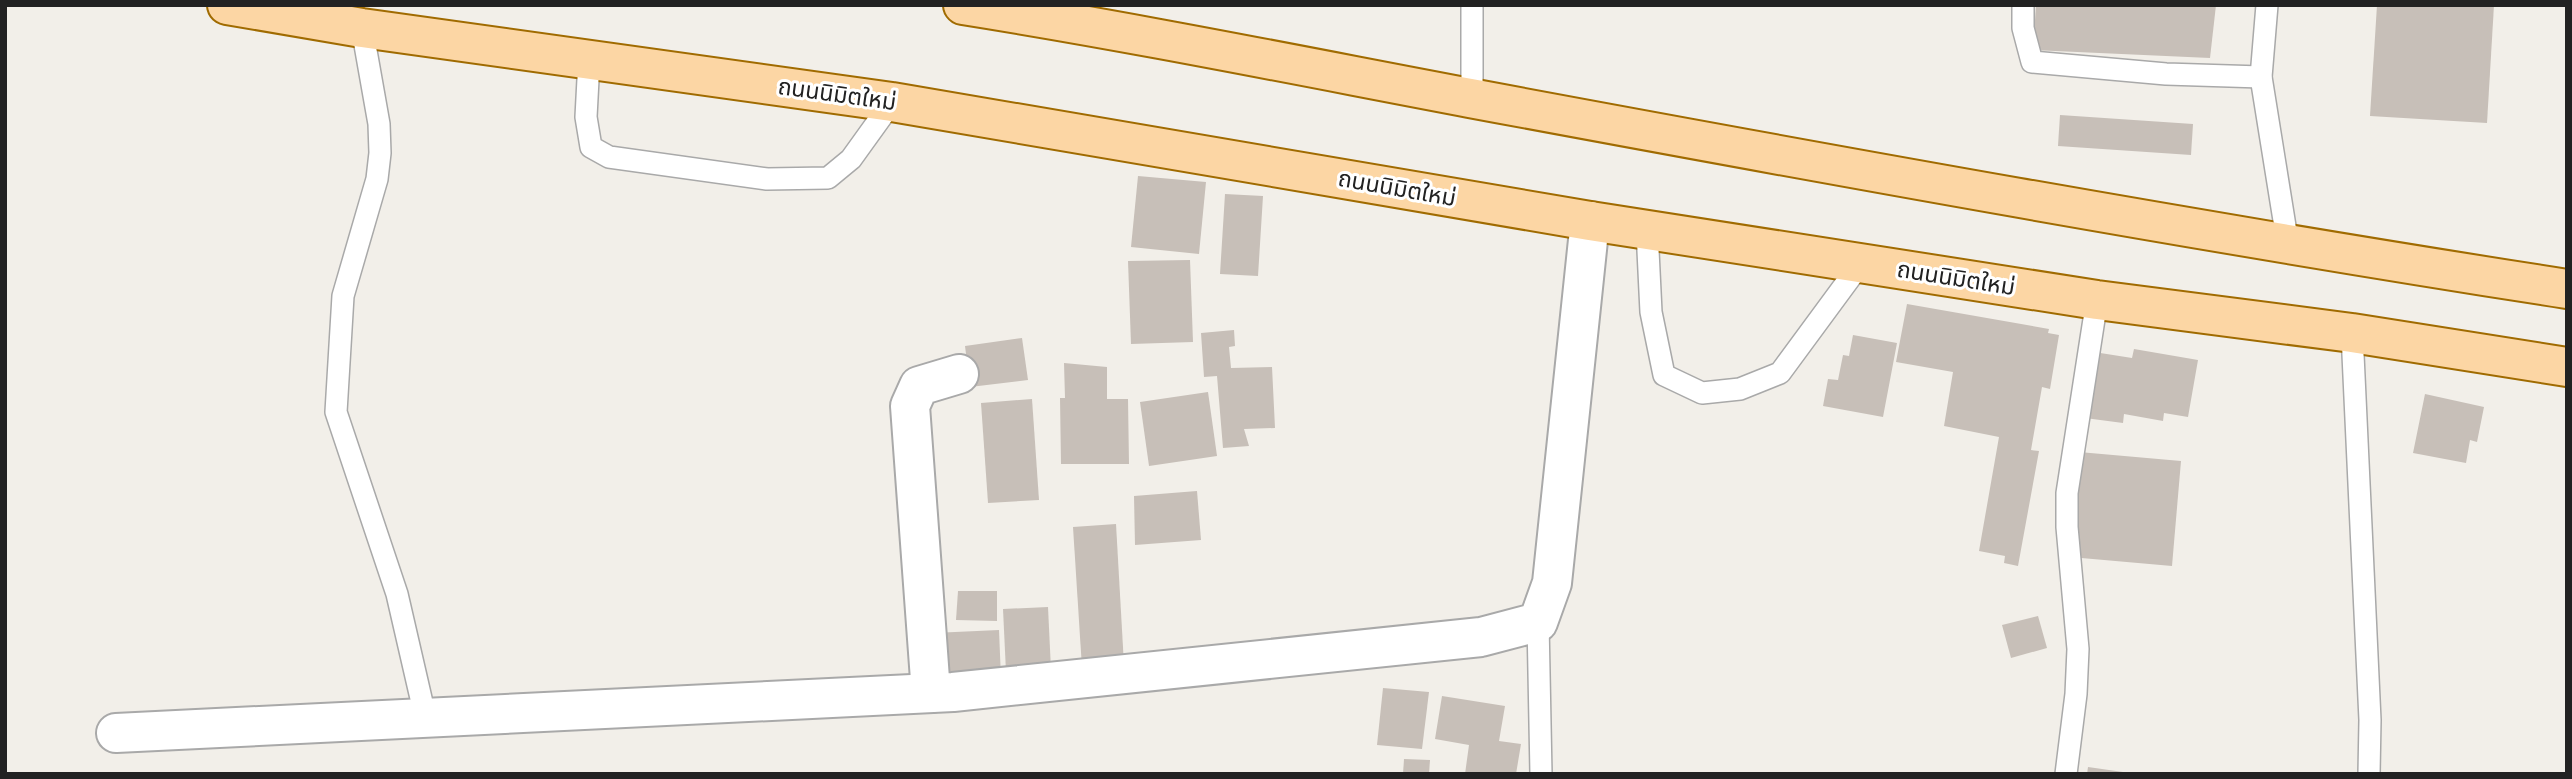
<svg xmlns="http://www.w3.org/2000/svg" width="2572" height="779" viewBox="0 0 2572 779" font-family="'Asap Condensed','Noto Sans Thai',sans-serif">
<rect width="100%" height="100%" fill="#f2efe9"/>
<g fill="#c7bfb8">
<path d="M2036,5H2216L2210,58L2033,50Z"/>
<path d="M2377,5H2494L2487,123L2370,116Z"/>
<path d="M2060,115L2193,124L2191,155L2058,146Z"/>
<path d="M1138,176L1206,182L1199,254L1131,247Z"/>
<path d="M1225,194L1263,196L1258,276L1220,274Z"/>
<path d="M1190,260L1193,342L1131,344L1128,261Z"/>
<path d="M1907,304L2049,329L2048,333L2059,335L2050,389L2042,387L2031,450L2039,451L2018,566L2004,563L2005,556L1979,551L1999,437L1944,426L1953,372L1896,362Z"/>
<path d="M1234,330L1235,346L1229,347L1231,368L1272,367L1275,428L1244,429L1249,446L1223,448L1217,376L1204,377L1201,333Z"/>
<path d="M1853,335L1897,343L1883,417L1823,406L1828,379L1838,380L1843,355L1849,356Z"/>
<path d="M1022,338L1028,380L970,387L965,346Z"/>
<path d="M2134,349L2198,360L2188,417L2164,413L2163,421L2124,414L2123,423L2085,418L2094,352L2132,358Z"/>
<path d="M1064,363L1107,367V399H1128L1129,464H1061L1060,398H1065Z"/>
<path d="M1208,392L1217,456L1149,466L1140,402Z"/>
<path d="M2425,394L2484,407L2477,442L2470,440L2466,463L2413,453Z"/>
<path d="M1032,399L1039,500L988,503L981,403Z"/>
<path d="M2079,452L2181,461L2172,566L2070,557Z"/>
<path d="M1197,491L1201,540L1135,545L1134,496Z"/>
<path d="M1116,524L1124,665L1082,668L1073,527Z"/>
<path d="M958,591H997V621L956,620Z"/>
<path d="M1048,607L1051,670L1006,672L1003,609Z"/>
<path d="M2038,616L2047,648L2011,658L2002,625Z"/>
<path d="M999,630L1001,679L935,682L933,633Z"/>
<path d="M1383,688L1429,692L1422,749L1377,745Z"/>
<path d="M1442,696L1505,706L1499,741L1521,744L1516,774H1465L1469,745L1435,739Z"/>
<path d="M1404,759L1430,760L1429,774H1403Z"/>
<path d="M2088,767L2123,772V774H2087Z"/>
</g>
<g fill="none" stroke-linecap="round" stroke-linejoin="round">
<g stroke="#a9a9a9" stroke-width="24">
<g id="service">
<path d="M2023,5V28L2032,62L2166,74L2261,77"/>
<path d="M2267,5L2261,77L2288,245"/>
<path d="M362,28L379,124L380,153L377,179L343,296L336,412L397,594L426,720"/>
<path d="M589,60L586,117L591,147L609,157L767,179L828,178L851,159L892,102"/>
<path d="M1472,98V5"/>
<path d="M1647,230L1651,312L1664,375L1702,393L1740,389L1780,373L1861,263"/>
<path d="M2352,333L2370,720L2369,774"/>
<path d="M1538,622L1541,774"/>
<path d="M2066,774L2076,694L2078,649L2067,527V493L2097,300"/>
</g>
</g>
<g stroke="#a9a9a9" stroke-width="42">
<g id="minor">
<path d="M931,693L910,406L919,386L959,374"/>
<path d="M116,733L953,692L1481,637L1538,622L1552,583L1590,221"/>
</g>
</g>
<g stroke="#a06b00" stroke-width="42">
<g id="primary">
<path d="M227,5L362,28L892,102L1590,221L2097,300L2352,333L2567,367"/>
<path d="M963,5C1133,32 1301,66 1470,98C1835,166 2200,232 2567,289"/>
</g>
</g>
<use href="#service" stroke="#fff" stroke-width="21"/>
<use href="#minor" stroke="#fff" stroke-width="38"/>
<use href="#primary" stroke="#fcd6a4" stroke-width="38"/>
</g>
<g text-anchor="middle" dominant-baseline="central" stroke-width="6" stroke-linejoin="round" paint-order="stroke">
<g font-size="23" fill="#222" stroke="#fff">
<text transform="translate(837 94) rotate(8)">ถนนนิมิตใหม่</text>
<text transform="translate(1397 188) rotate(10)">ถนนนิมิตใหม่</text>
<text transform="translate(1956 278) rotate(9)">ถนนนิมิตใหม่</text>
</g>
</g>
<rect width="2572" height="779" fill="none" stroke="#222222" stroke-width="14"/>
</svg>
